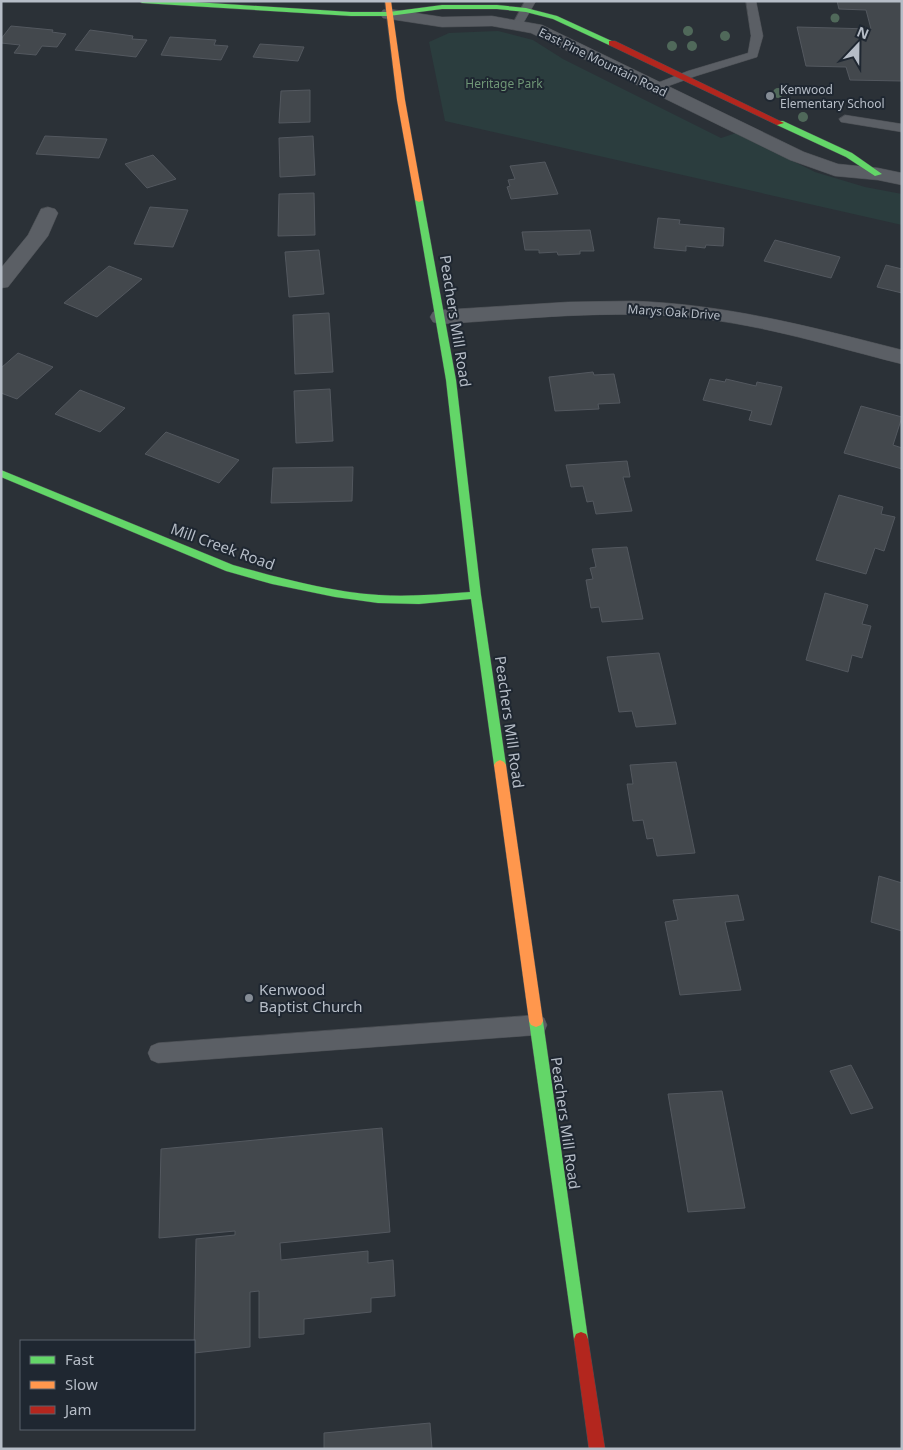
<svg xmlns="http://www.w3.org/2000/svg" width="903" height="1450" viewBox="0 0 903 1450" font-family="'Noto Sans',sans-serif">
<rect width="100%" height="100%" fill="#2b3137"/>
<path fill="#2b3d3e" d="M498,31L533,40L563,59L721,138L736,133L815,172L865,187L902,194V225L445,121L429,42L449,33Z"/>
<g fill="#43484d" stroke="#53585f">
<path d="M837,1H902V81L850,80L846,67L806,66L797,27L871,29L866,10L839,9Z"/>
<path d="M11,26L53,30L52,32L66,34L57,47L42,46L36,55L14,53L20,45L1,43V39Z"/>
<path d="M90,30L133,36L132,39L147,40L136,57L75,50Z"/>
<path d="M170,37L216,40L214,45L228,46L221,60L161,55Z"/>
<path d="M260,44L304,47L298,61L253,57Z"/>
<path d="M310,90V122L279,123L281,91Z"/>
<path d="M45,136L107,139L99,158L36,154Z"/>
<path d="M313,136L315,175L280,177L279,138Z"/>
<path d="M153,155L176,179L147,188L125,164Z"/>
<path d="M545,162L558,194L511,199L507,187L510,186L508,180L515,179L510,166Z"/>
<path d="M314,193L315,235L278,236L279,194Z"/>
<path d="M150,207L188,210L173,247L134,244Z"/>
<path d="M658,218L680,220L679,224L724,228L723,246L706,245L705,248L686,246V251L654,248Z"/>
<path d="M590,230L594,251H580V254L558,255L557,252L539,253V250H525L522,232Z"/>
<path d="M775,240L840,257L831,278L764,261Z"/>
<path d="M319,250L324,294L289,297L285,252Z"/>
<path d="M886,265L902,269V293L877,287Z"/>
<path d="M109,266L142,279L97,317L64,303Z"/>
<path d="M329,313L333,372L295,374L293,315Z"/>
<path d="M18,353L53,367L17,399L1,393V368Z"/>
<path d="M593,372L594,375L614,374L620,403L598,404L599,409L555,411L549,377Z"/>
<path d="M710,379L725,382L726,379L756,386L757,382L782,387L771,425L749,420L752,411L703,400Z"/>
<path d="M330,389L333,441L296,443L294,391Z"/>
<path d="M80,390L125,408L100,432L55,414Z"/>
<path d="M861,406L902,417L893,445L902,448V469L844,453Z"/>
<path d="M166,432L239,460L219,483L145,454Z"/>
<path d="M627,461L630,477H623L632,511L596,514L593,501L587,502L583,486L571,487L566,465Z"/>
<path d="M353,467L352,501L271,503L273,468Z"/>
<path d="M839,495L883,507L881,514L895,517L884,551L875,548L866,574L816,560Z"/>
<path d="M627,547L643,619L602,622L599,607L591,608L586,580L593,579L590,568L596,567L592,549Z"/>
<path d="M825,593L868,605L862,624L871,626L862,658L852,655L848,672L806,660Z"/>
<path d="M659,653L676,724L636,727L632,711L619,712L607,657Z"/>
<path d="M676,762L695,853L657,856L653,838L647,839L643,820L633,821L627,784H633L630,765Z"/>
<path d="M879,876L902,883V931L871,922Z"/>
<path d="M738,895L744,920L725,922L741,990L680,995L665,922L678,920L673,900Z"/>
<path d="M851,1065L873,1108L851,1114L830,1071Z"/>
<path d="M722,1091L745,1208L688,1212L668,1094Z"/>
<path d="M382,1128L390,1232L280,1243L281,1260L368,1251V1263L393,1260L395,1296L371,1298V1312L304,1319V1334L259,1338V1291L250,1292V1347L194,1353L196,1239L235,1235V1231L159,1238L161,1149Z"/>
<path d="M430,1423L432,1449H324V1433Z"/>
</g>
<g fill="none" stroke-linecap="round" stroke-linejoin="round">
<g stroke="#494d52" stroke-width="1">
<g id="lane">
<path d="M525,1H536L521,27H513L512,25Z"/>
<path d="M746,1H756L763,36L757,57L696,76L660,89H652L650,87L652,85L688,71L748,53L751,36Z"/>
<path d="M845,115L902,124V132L841,122L839,119Z"/>
<path d="M537,1015L544,1018L547,1025L544,1032L537,1035L158,1063L151,1060L148,1053L151,1046L158,1043Z"/>
</g>
</g>
<g stroke="#494d52" stroke-width="1">
<g id="street">
<path d="M389,9L442,17L492,16L542,25L804,152L838,164L878,168L902,173V185L878,180L835,176L790,160L531,33L492,26L442,27L383,18L380,14L383,10Z"/>
<path d="M48,207L55,209L58,213L48,236L8,287L1,288V268L28,235L41,209Z"/>
<path d="M632,301C726,304 811,327 902,350V364C834,347 765,325 695,318C610,309 525,319 441,324L433,322L430,317L433,312L441,310L568,302Z"/>
</g>
</g>
<g stroke="#494d52" stroke-width="1">
<g id="fast">
<path d="M139,1H179L351,12H389L442,5H497L526,8L557,16L616,43L609,45L553,19L526,12L497,9H442L389,16H351L142,3Z"/>
<path d="M777,121H783L852,153L882,174L875,176L846,157L777,125Z"/>
<path d="M416,198L423,200L456,380L481,595L506,765L504,768H496L494,765L471,599L419,604L378,603L335,597L272,584L226,571L1,477V470L233,565C280,578 330,592 379,595C410,597 440,594 470,592L446,380L415,200Z"/>
<path d="M536,1015L541,1017L543,1021L588,1339L586,1344L581,1346L576,1344L574,1339L529,1021L531,1017Z"/>
</g>
</g>
<g stroke="#494d52" stroke-width="1">
<g id="slow">
<path d="M385,1H391L405,100L423,200L419,202L415,200L397,100Z"/>
<path d="M500,760L504,762L506,765L543,1021L541,1025L536,1027L531,1025L529,1021L494,765L496,762Z"/>
</g>
</g>
<g stroke="#494d52" stroke-width="1">
<g id="jam">
<path d="M609,41H615L784,123L777,125L609,45Z"/>
<path d="M581,1332L586,1334L588,1339L605,1449H589L574,1339L576,1334Z"/>
</g>
</g>
<use href="#lane" fill="#5b5f65" fill-rule="evenodd"/>
<use href="#street" fill="#5b5f65" fill-rule="evenodd"/>
<use href="#fast" fill="#63d668" fill-rule="evenodd"/>
<use href="#slow" fill="#ff974d" fill-rule="evenodd"/>
<use href="#jam" fill="#b3261e" fill-rule="evenodd"/>
</g>
<g fill="#50695a">
<circle cx="835" cy="18" r="4.5"/>
<circle cx="688" cy="31" r="5"/>
<circle cx="725" cy="36" r="5"/>
<circle cx="672" cy="46" r="5"/>
<circle cx="692" cy="46" r="5"/>
<circle cx="778" cy="93" r="5"/>
<circle cx="803" cy="117" r="5"/>
</g>
<g fill="#858c95" stroke="#1f2731" stroke-width="2">
<circle cx="770" cy="96" r="5"/>
<circle cx="249" cy="998" r="5"/>
</g>
<g text-anchor="middle" dominant-baseline="central" stroke-width="4" stroke-linejoin="round" paint-order="stroke">
<g font-size="12" fill="#b6bdc7" stroke="#1f2731">
<text transform="translate(603 62) rotate(26)">East Pine Mountain Road</text>
<text transform="translate(674 312) rotate(4)">Marys Oak Drive</text>
</g>
<g font-size="12" fill="#6f9676" stroke="#1f2731">
<text x="504" y="83">Heritage Park</text>
</g>
<g font-size="12" fill="#b6bdc7" stroke="#1f2731" text-anchor="start">
<text x="780" y="89">Kenwood<tspan x="780" dy="14">Elementary School</tspan></text>
</g>
<g font-size="15" fill="#b6bdc7" stroke="#1f2731">
<text transform="translate(456 321) rotate(81)">Peachers Mill Road</text>
<text transform="translate(223 546) rotate(20)">Mill Creek Road</text>
<text transform="translate(510 722) rotate(82)">Peachers Mill Road</text>
<text transform="translate(566 1123) rotate(82)">Peachers Mill Road</text>
</g>
<g font-size="15" fill="#b6bdc7" stroke="#1f2731" text-anchor="start">
<text x="259" y="989">Kenwood<tspan x="259" dy="17">Baptist Church</tspan></text>
</g>
</g>
<rect width="903" height="1450" fill="none" stroke="#b6bdc7" stroke-width="5"/>
<rect x="20" y="1340" width="175" height="90" fill="#1f2731" stroke="#5b636d"/>
<rect x="30" y="1356" width="25" height="8" fill="#63d668" stroke="#5b636d"/>
<text x="65" y="1365" font-size="15" fill="#b6bdc7">Fast</text>
<rect x="30" y="1381" width="25" height="8" fill="#ff974d" stroke="#5b636d"/>
<text x="65" y="1390" font-size="15" fill="#b6bdc7">Slow</text>
<rect x="30" y="1406" width="25" height="8" fill="#b3261e" stroke="#5b636d"/>
<text x="65" y="1415" font-size="15" fill="#b6bdc7">Jam</text>
<g transform="translate(858 45) rotate(22)" stroke="#1f2731" stroke-width="4" paint-order="stroke">
<path d="M0-4L9 19L0 12L-9 19Z" fill="#b6bdc7"/>
<text y="-8" font-size="14" font-weight="bold" text-anchor="middle" fill="#b6bdc7">N</text>
</g>
</svg>
